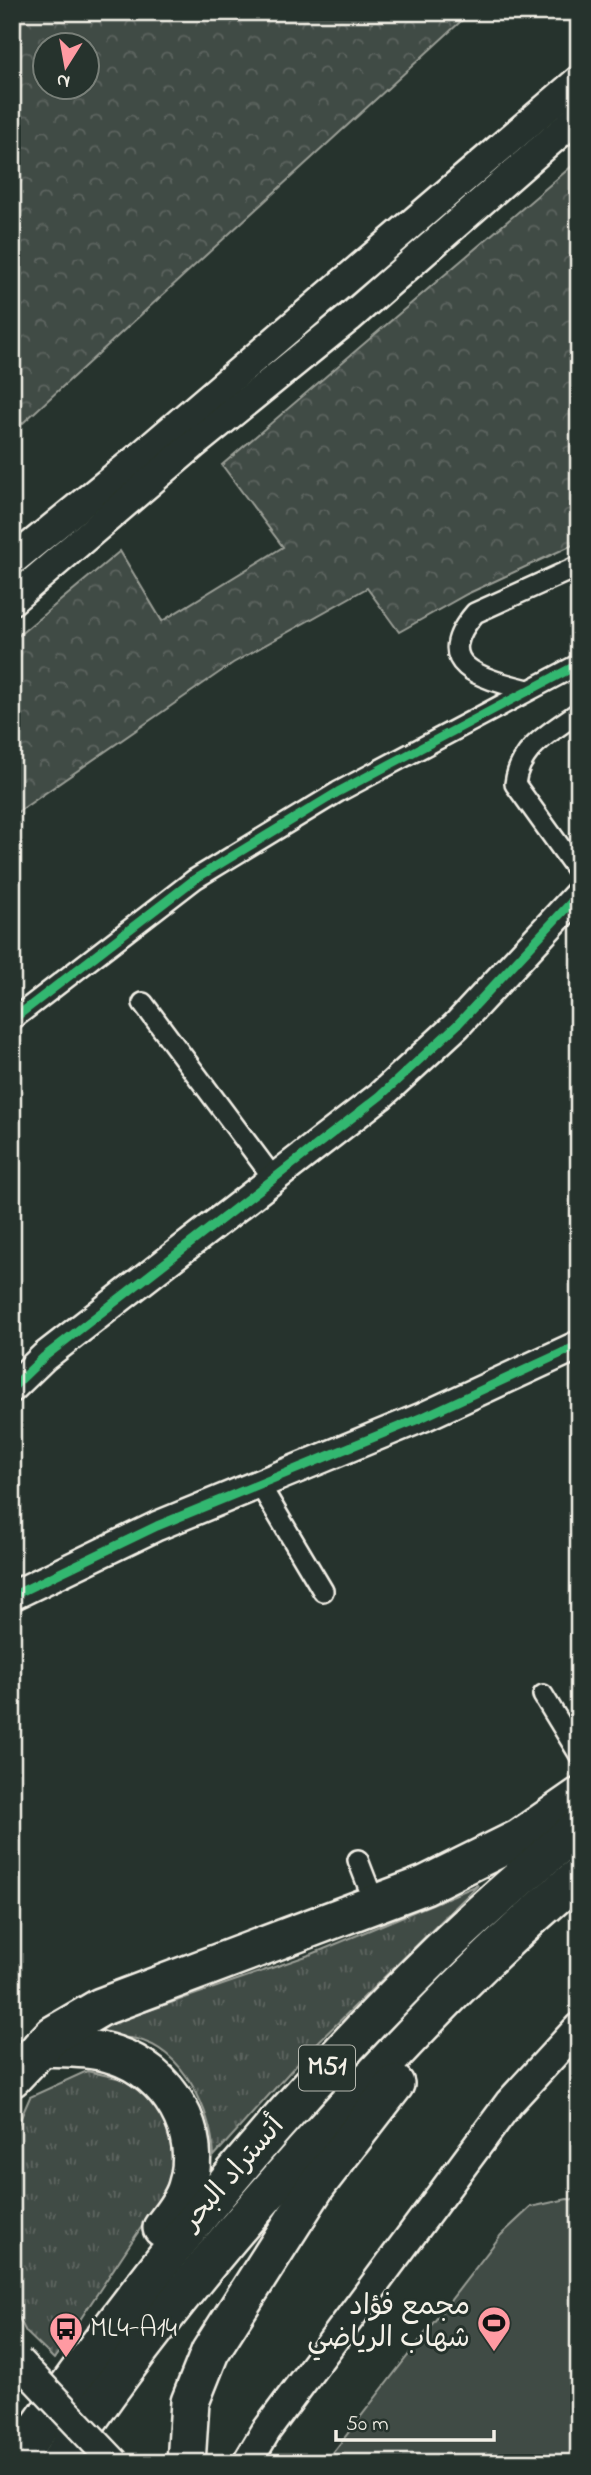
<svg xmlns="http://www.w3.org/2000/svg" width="591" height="2475" viewBox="0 0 591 2475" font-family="'Indie Flower','Playpen Sans Arabic',sans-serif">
<defs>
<pattern id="grass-tufts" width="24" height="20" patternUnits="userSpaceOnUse" patternTransform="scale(1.75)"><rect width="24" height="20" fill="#414b45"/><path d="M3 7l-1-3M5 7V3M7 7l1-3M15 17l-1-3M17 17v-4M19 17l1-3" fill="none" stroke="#5d6560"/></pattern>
<pattern id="forest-crowns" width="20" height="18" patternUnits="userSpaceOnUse" patternTransform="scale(1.75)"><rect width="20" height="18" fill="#414b45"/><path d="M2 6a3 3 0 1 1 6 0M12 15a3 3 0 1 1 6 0" fill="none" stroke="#5d6560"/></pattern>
</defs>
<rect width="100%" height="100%" fill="#26332d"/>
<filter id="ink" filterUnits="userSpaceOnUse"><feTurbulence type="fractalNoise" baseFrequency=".0143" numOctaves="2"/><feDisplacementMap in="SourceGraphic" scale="14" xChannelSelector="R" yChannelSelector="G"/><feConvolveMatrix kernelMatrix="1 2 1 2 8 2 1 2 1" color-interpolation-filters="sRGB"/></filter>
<g filter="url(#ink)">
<g fill="url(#grass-tufts)" stroke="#9a9e96" stroke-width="2">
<path d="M478,1885L305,2055L214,2156C211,2111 184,2050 136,2039C127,2037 117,2038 108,2037L101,2027L312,1954Z"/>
<path d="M87,2071L122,2079L150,2096L167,2121L175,2148L170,2179L154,2208L54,2359L26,2332L12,2304V2138L30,2097Z"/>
</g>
<g fill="url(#forest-crowns)" stroke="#9a9e96" stroke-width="2" fill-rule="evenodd">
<path d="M12,12H471L12,433ZM46,46H88V88H46Z"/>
<path d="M579,160V542L467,594L399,632L367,588L233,663L12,816V641L120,551L162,621L283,547L222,465Z"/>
</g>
<path fill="#414b45" stroke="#9a9e96" stroke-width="2" d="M567,2199L579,2200V2463H325L501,2235L531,2207Z"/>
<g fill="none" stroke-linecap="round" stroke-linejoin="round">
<g stroke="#f4f1e8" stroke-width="24">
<g id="street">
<path d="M528,690C485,679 428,667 475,613L579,566"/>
<path d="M579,712C551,732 519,748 515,784L579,873"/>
<path d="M143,1003L274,1179"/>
<path d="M12,1020L195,879L338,792L579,664"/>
<path d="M260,1485L323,1591"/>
<path d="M543,1695L579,1754"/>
<path d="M358,1860L375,1904"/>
</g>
</g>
<g stroke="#f4f1e8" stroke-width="33">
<g id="secondary">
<path d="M12,561L143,454L579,80"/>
<path d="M12,600L194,444L349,318L579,116"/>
<path d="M12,1388L44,1357L380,1096L457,1025L579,894"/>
<path d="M12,1596L157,1526L423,1417L579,1345"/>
<path d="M247,2463L266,2431L509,2103L579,2027"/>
</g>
</g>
<g stroke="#f4f1e8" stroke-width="42">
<g id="highway">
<path d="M41,2047C65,2048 92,2047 115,2055C168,2072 205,2132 187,2187C183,2202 171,2216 162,2228"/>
<path d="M12,2078L53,2035L101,2007L425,1885L520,1838L579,1797"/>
<path d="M14,2463C140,2281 278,2109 437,1954C482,1910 531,1869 579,1827"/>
<path d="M59,2463C145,2333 247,2213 352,2099C424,2021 497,1944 579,1876"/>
<path d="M186,2463L190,2402L210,2352L316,2186L395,2084"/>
</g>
</g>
<use href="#street" stroke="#26332d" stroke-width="19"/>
<use href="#secondary" stroke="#26332d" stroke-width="28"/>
<use href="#highway" stroke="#26332d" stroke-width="37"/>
<g stroke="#f4f1e8" stroke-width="33" stroke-linecap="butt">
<path id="secondary-bridge" d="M18,2361L115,2463"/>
</g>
<use href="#secondary-bridge" stroke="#26332d" stroke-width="28"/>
<g stroke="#26332d" stroke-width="13">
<g id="cycleway">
<path d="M12,1020L195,879L338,792L579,664"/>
<path d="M12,1388L44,1357L380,1096L457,1025L579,894"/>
<path d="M12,1596L157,1526L423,1417L579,1345"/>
</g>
</g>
<use href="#cycleway" stroke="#33b770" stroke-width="9"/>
</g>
</g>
<defs>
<g id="stadium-pin" transform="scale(1.75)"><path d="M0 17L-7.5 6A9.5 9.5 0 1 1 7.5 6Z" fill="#ff9aa2" stroke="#26332d"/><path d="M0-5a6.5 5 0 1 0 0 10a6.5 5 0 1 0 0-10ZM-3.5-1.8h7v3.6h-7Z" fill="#111"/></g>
<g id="bus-pin" transform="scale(1.75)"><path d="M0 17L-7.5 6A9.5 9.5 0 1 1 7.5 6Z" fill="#ff9aa2" stroke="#26332d"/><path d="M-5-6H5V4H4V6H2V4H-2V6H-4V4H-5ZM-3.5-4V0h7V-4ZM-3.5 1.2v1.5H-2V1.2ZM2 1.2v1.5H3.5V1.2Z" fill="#111"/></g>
</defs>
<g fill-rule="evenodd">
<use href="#stadium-pin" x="494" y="2323"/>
<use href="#bus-pin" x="66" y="2329"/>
</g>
<g text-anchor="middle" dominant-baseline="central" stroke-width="6" stroke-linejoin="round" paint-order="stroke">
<rect fill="#26332d" stroke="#b6b8b0" stroke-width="2" x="299" y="2045.5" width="56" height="45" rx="5"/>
<g font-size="26" font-weight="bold" fill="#f4f1e8">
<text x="327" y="2068">M51</text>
</g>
<g font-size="28" fill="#f4f1e8" stroke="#26332d">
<text transform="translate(234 2174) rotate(-49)">أتستراد البحر</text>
</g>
<g font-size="28" fill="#f4f1e8" stroke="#26332d" text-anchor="end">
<text x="470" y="2307">مجمع فؤاد<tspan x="470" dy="32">شهاب الرياضي</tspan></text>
<text x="90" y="2329" text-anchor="start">ML4-A14</text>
</g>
</g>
<rect width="591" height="2475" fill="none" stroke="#26332d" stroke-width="42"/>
<rect x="21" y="21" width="549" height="2433" fill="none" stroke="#f4f1e8" stroke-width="2.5" filter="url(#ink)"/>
<g transform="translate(66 66) rotate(191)"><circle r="33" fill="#26332d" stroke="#787f78" stroke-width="2"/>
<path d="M0-5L12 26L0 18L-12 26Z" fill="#ff9aa2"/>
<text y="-10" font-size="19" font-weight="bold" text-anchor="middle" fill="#f4f1e8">N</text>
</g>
<path d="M336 2430v10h158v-10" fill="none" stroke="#f4f1e8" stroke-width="3.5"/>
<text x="346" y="2430" font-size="21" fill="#f4f1e8" stroke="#26332d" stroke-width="5" paint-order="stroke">50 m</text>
</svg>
